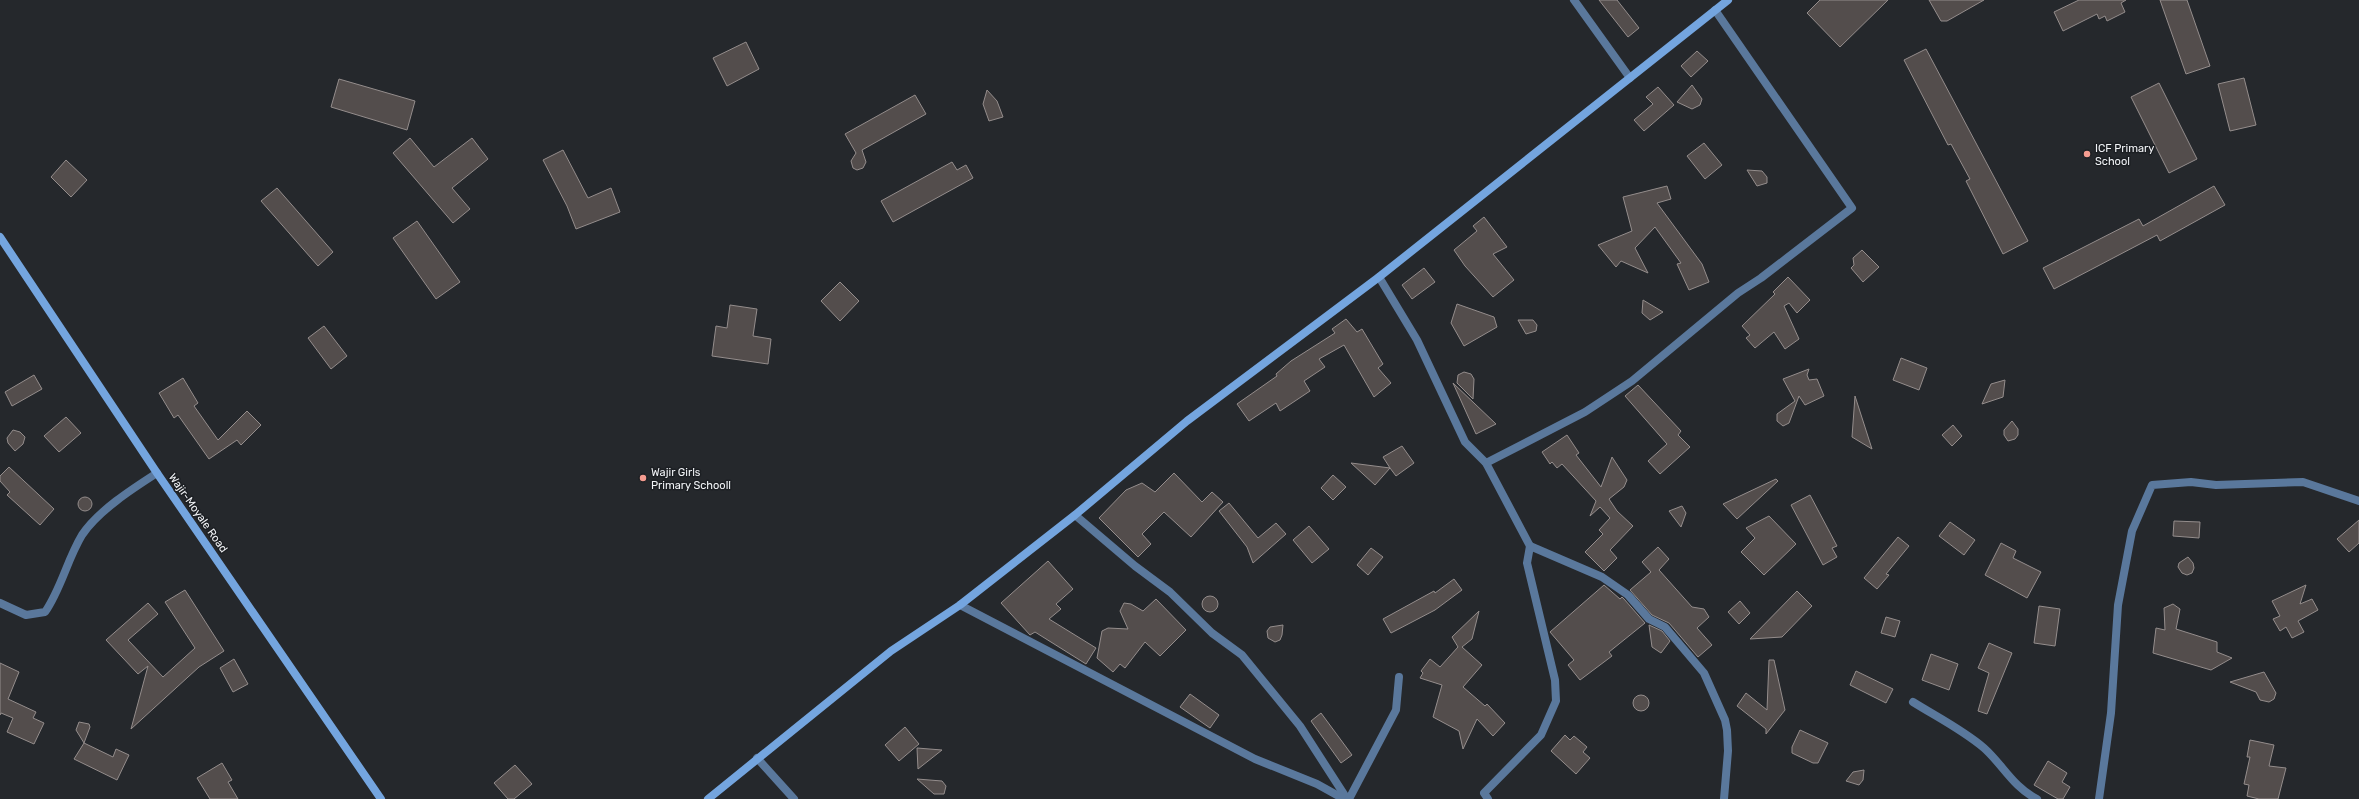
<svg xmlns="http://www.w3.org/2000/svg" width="2359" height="799" viewBox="0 0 2359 799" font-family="Rubik,sans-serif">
<rect width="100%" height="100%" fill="#25282c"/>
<g fill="#534d4c" stroke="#948d8c">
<path d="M1599,0H1617L1639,28L1628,37Z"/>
<path d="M1820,0H1888L1840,47L1807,13Z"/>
<path d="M1929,0H1984L1947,21H1941Z"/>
<path d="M2079,0H2126L2121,3L2125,12L2107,21L2105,16L2099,19L2097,14L2063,31L2054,12Z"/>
<path d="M2160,0H2187L2210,66L2186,74Z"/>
<path d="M746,42L759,69L727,86L713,58Z"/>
<path d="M1926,49L2028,241L2003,254L1966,181L1970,179L1951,144L1948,145L1904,60Z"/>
<path d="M1697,51L1708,61L1691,77L1681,66Z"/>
<path d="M2244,78L2256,125L2230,131L2218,84Z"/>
<path d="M339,79L415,101L407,130L331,107Z"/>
<path d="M2159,83L2197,159L2169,173L2131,97Z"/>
<path d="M1692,85L1702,99L1700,105L1692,109L1677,102Z"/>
<path d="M1658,87L1674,105L1644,131L1634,120L1653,104L1646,97Z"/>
<path d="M987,90L997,101L1003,117L989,121L983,104Z"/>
<path d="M915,95L926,114L862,150L866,162L863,168L857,170L853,168L851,161L856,153L845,134Z"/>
<path d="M410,138L434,167L472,138L488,159L452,188L470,209L453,223L393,153Z"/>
<path d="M1704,143L1722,165L1705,179L1687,156Z"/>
<path d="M563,150L588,198L611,188L620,212L576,229L567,206L543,160Z"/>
<path d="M66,160L87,180L71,197L51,177Z"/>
<path d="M952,162L957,170L966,165L973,178L893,222L881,201Z"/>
<path d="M1747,170L1762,171L1767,177V183L1757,186Z"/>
<path d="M1667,186L1671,199L1657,203L1702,264L1709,282L1689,290L1677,264L1681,263L1655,227L1635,248L1648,273L1621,261L1616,267L1598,245L1632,231L1623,197Z"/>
<path d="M2214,186L2225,205L2160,241L2157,235L2054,289L2043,268L2139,219L2143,226Z"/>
<path d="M277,188L333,252L318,266L261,201Z"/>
<path d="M1484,217L1507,247L1493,254L1514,280L1493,297L1465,266L1454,250L1477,231L1473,226Z"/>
<path d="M417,221L460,282L436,299L393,238Z"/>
<path d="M1862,250L1879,267L1863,282L1851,268L1854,265L1853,258Z"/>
<path d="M1424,268L1435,282L1412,299L1402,285Z"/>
<path d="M1788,277L1810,300L1797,313L1789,303L1784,306L1799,339L1785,349L1774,332L1755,348L1746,338L1750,335L1742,326L1775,294L1773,292Z"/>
<path d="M840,282L859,301L840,321L821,301Z"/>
<path d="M1643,300L1663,312L1650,320L1642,313Z"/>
<path d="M1457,304L1494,317L1497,327L1464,346L1451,323Z"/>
<path d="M730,305L757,309L753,336L771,339L768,364L712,356L716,326L727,328Z"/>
<path d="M1346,319L1357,332L1362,329L1383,364L1378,368L1391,383L1374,397L1344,345L1319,359L1325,367L1304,381L1310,391L1280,411L1276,403L1249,421L1237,404L1277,376L1276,374L1291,361L1335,333L1332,329Z"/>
<path d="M1518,320H1533L1537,325L1536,331L1526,334Z"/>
<path d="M324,326L347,356L331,369L308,338Z"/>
<path d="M1901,358L1927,368L1919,390L1893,380Z"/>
<path d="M1809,369L1807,375L1809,380L1817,379L1824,396L1805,405L1799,396L1789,423L1783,426L1777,421V414L1795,401L1783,379Z"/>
<path d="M1464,372L1471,374L1474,379L1473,399L1457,383L1458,375Z"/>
<path d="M34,375L42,389L12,406L5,392Z"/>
<path d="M183,378L198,403L194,406L218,440L247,411L261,425L241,445L237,440L209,459L178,415L174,418L159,393Z"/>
<path d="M2005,380L2003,397L1982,404L1991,384Z"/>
<path d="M1453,383L1496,424L1476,434Z"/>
<path d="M1638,385L1681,431L1678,435L1690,447L1660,474L1648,461L1667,444L1625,396Z"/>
<path d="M1855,396L1872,449L1852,437Z"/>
<path d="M66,417L81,433L59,452L44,436Z"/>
<path d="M2012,421L2018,429V435L2015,439L2008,441L2004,435V430Z"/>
<path d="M1953,425L1962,436L1952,446L1942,435Z"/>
<path d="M13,430L20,432L25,437L23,444L15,451L8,443L7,438Z"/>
<path d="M1567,435L1579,453L1576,455L1601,487L1612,457L1627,480L1624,487L1609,499L1617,511L1633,526L1610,550L1617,558L1604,571L1585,552L1603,534L1599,530L1610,518L1600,507L1590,516L1596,501L1562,464L1557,468L1552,462L1550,464L1542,452Z"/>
<path d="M1402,446L1414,463L1396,476L1390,468L1375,485L1351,463L1390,468L1383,457Z"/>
<path d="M9,467L54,509L40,525L7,495L10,492L0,481V476Z"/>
<path d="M1174,473L1202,502L1212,492L1223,502L1191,537L1164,512L1142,534L1151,544L1138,557L1099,518L1126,490L1142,483L1155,492Z"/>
<path d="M1333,475L1346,487L1333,500L1321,488Z"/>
<path d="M1776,479L1778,481L1737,519L1723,504Z"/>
<path d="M1810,495L1837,546L1832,548L1837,557L1823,565L1791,505Z"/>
<circle cx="85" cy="504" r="7"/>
<path d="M1229,503L1258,538L1276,523L1286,534L1253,563L1247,547L1219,511Z"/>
<path d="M1682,506L1686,513L1681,527L1669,511Z"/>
<path d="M1769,516L1796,544L1764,575L1741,552L1755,538L1746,528Z"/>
<path d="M2359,520V543L2349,552L2337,539Z"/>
<path d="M2174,521L2200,522L2199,538L2173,536Z"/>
<path d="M1950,522L1975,540L1964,555L1939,536Z"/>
<path d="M1309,526L1329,549L1312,563L1293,540Z"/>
<path d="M1898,537L1909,546L1886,574L1889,575L1877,589L1864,578Z"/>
<path d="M2001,543L2016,551L2013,558L2041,572L2027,598L1985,575Z"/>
<path d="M1658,547L1669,559L1659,570L1692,607L1704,609L1709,617L1697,628L1712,645L1698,657L1669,623L1652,615L1630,590L1651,572L1642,562Z"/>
<path d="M1371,548L1383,557L1368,575L1357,565Z"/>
<path d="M2188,557L2193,563L2194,568L2192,573L2187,575L2182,573L2178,567L2179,563Z"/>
<path d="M1048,561L1073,589L1056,604L1061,609L1049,619L1096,648L1086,664L1035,632L1030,635L1001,603Z"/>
<path d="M1454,579L1462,590L1435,610L1391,633L1383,619L1434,591L1435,593Z"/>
<path d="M1604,585L1620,599L1622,597L1624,599L1645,623L1609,652L1612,656L1580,680L1568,665L1574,660L1550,632Z"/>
<path d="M2306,585L2300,604L2312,599L2318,610L2298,621L2304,632L2292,638L2286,627L2280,631L2273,619L2280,616L2272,601Z"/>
<path d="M185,590L224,651L199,667L131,729L148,666L138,674L106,640L148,603L158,614L128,640L163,677L195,648L165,602Z"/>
<path d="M1797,591L1812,606L1782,637L1750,639Z"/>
<circle cx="1210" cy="604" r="8"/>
<path d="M1156,599L1186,630L1160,656L1145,642L1125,668L1120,664L1113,672L1097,658L1102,631L1108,628L1128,629L1120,611L1124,603L1131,604L1143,611Z"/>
<path d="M1740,601L1750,613L1739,624L1728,612Z"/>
<path d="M2173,604L2180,609L2176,629L2217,642V652L2232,658L2211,670L2153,653L2156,628L2165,630L2164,608Z"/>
<path d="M2039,606L2060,609L2055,646L2034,643Z"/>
<path d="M1479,611L1472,639L1462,647L1482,665L1463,687L1485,706L1487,704L1505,723L1493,736L1477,719L1463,749L1459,731L1433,717L1442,685L1420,678L1423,673L1421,671L1430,659L1440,667L1458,647L1452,637Z"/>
<path d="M1886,617L1900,621L1895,637L1881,633Z"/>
<path d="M1283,625L1282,635L1280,640L1275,642L1268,638L1267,631L1270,627Z"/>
<path d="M1649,625L1662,631L1670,641L1661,653L1652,647Z"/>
<path d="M1989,643L2012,653L1987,714L1978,711L1989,673L1978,668Z"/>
<path d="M1931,654L1958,664L1949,690L1922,680Z"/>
<path d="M234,659L248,684L233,692L220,668Z"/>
<path d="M1769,660H1774L1785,710L1766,734V729L1737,706L1746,693L1767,710Z"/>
<path d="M0,663L19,672L8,699L36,712L33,718L44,723L34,744L7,732L13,718L1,713L0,715Z"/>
<path d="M1856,671L1893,689L1886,703L1850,685Z"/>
<path d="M2264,672L2276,693L2274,699L2269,702L2260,700L2256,692L2230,682Z"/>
<path d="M1190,694L1219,715L1210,728L1180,707Z"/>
<circle cx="1641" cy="703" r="8"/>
<path d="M1321,713L1352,755L1341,763L1311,721Z"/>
<path d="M79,722L89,724L90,727L84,743L113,757L116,749L129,755L117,780L74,759L84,743L76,730Z"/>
<path d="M905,727L919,744L899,761L885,745Z"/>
<path d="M1800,730L1828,743L1818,763H1813L1792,753V747Z"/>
<path d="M1565,735L1570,740L1574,736L1587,747L1583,752L1590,758L1576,774L1551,751Z"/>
<path d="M2250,740L2274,745L2269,766L2286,768L2278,799H2259L2247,796L2249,785L2244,784L2250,757H2247Z"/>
<path d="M917,748L942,750L918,769Z"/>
<path d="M2048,761L2067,773L2062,782L2070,787L2063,799H2058L2034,785Z"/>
<path d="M222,763L232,780L228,782L238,799H210L197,778Z"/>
<path d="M515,765L532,784L514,799H508L494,783Z"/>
<path d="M1864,770L1863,780L1859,785L1846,781L1853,772Z"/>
<path d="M917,779L942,781L946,786L944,794H934Z"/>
</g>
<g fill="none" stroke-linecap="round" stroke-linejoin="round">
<g stroke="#5a789c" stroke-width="8">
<path d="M1574,0L1630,78"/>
<path d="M1379,277L1417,340L1465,442L1486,463L1530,546L1527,563L1555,680L1556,701L1541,735L1484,793L1488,799"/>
<path d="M1486,463L1585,412L1632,381L1738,293L1761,278L1852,208L1715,10"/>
<path d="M1075,515L1135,566L1170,592L1212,633L1242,655L1300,726L1347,799"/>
<path d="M1530,546L1602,577L1628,595L1649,619L1665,627L1704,673L1725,720L1727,730L1728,751L1724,799"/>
<path d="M0,603L26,615L45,612C61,589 67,560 82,535C98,511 132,489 157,473"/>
<path d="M960,605L1255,759L1317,784L1344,799"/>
<path d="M1913,702C1937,717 1963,730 1984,748C2003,765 2013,787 2037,799"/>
<path d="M757,758L794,799"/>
<path d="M1349,799L1396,710L1399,677"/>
<path d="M2099,799L2111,713L2118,605L2132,531L2152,485L2191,482L2216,485L2303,482L2359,501"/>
</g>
<g stroke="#74a5df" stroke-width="8">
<path d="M0,237L157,473L381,799"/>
<path d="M708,799L891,651L960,605L1075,515L1187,421L1379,277L1728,0"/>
</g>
</g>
<g fill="#f59c90" stroke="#1c1f23" stroke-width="1.5">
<circle cx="2087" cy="154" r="4"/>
<circle cx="643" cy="478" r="4"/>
</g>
<g text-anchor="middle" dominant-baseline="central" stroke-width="3" stroke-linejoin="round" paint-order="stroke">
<g font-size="11" fill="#f1f3f6" stroke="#1c1f23" text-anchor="start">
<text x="2095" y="148">ICF Primary<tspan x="2095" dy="13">School</tspan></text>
<text x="651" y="472">Wajir Girls<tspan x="651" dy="13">Primary Schooll</tspan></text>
</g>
<g font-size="11" fill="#f1f3f6" stroke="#1c1f23">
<text transform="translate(198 513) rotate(55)">Wajir-Moyale Road</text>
</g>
</g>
</svg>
